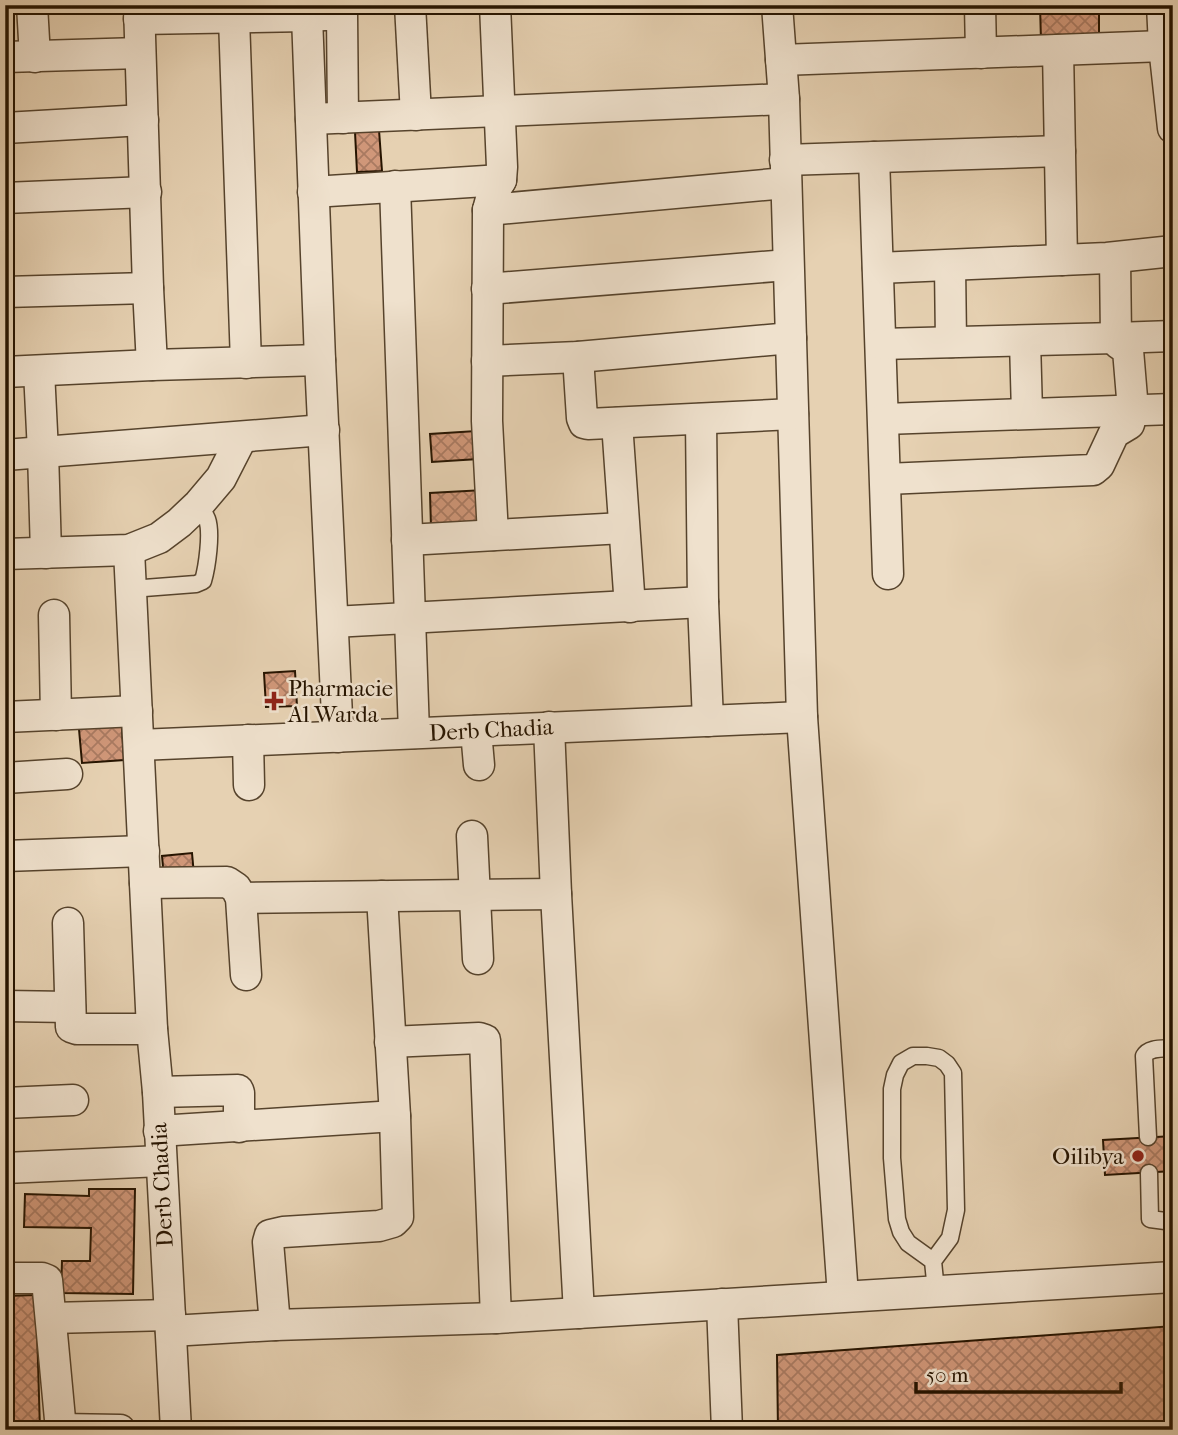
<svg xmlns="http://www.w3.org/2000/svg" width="1178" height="1435" viewBox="0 0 1178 1435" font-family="'IM FELL French Canon',serif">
<defs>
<pattern id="building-cross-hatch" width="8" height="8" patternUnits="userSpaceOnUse" patternTransform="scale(1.75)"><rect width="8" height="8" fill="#d09779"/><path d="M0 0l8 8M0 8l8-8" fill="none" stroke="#a97a61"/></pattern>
</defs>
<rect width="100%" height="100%" fill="#e6d1b2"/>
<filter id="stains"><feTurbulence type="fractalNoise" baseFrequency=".00286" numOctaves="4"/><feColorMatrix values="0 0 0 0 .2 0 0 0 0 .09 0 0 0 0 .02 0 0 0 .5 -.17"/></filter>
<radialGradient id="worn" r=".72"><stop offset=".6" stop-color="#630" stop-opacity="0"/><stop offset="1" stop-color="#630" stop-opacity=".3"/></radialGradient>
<g fill="url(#building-cross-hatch)" stroke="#261400" stroke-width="2">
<path d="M1040,5H1099V40L1041,41Z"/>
<path d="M379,130L382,171L357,172L355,132Z"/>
<path d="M476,431L478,459L432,462L430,434Z"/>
<path d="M484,490L485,525L431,527L430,493Z"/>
<path d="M295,671L297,706L266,707L264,673Z"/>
<path d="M121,715L124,760L82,763L78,718Z"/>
<path d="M192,853L194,875L164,878L162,856Z"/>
<path d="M1173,1136V1171L1105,1175L1103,1140Z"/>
<path d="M89,1189H135L133,1294L61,1293L62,1261H90L91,1228L24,1227L25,1194L89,1196Z"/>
<path d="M36,1295L40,1430H5V1296Z"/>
<path d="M1173,1326V1430H778L777,1355Z"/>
</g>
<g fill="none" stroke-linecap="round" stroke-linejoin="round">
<g stroke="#56432c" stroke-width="19">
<g id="service">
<path d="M131,589L196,584L203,581C207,567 212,533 207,519C205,514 201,509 199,504"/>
<path d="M1148,1137L1144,1056C1149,1047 1163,1049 1173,1048"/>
<path d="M1149,1173L1150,1219L1173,1222"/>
<path d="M933,1261L908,1243L901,1232L897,1219L892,1158V1089L895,1075L901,1063L913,1056H927L939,1058L947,1064L953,1073L956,1210L950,1238L933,1261L936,1291"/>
</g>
</g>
<g stroke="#56432c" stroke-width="33">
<g id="minor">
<path d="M32,5L35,57"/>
<path d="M139,5L148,288L152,365"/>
<path d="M410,5L416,115"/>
<path d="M777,5L784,99L802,717L843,1296"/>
<path d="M980,5L981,53"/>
<path d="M1162,5L1164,46L1173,128"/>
<path d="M307,16L320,360L338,737"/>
<path d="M234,18L246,363"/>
<path d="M139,19L307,16L342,14L343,118"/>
<path d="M1058,50L1062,260"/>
<path d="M5,57L140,53"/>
<path d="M781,60L1164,46"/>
<path d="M311,119L784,99"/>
<path d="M5,128L143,120"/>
<path d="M874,157L888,574"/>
<path d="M785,160L1060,151"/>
<path d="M395,186L414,733"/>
<path d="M313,192L501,180"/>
<path d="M5,198L146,192"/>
<path d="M488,210L786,183"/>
<path d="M950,266L951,342"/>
<path d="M878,268L1107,258L1173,251"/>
<path d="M487,289L788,265"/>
<path d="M5,292L148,288"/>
<path d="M1025,341L1027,413"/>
<path d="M881,344L1116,338L1173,336"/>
<path d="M578,357L582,418L584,423L588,424L793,414"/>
<path d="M487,361L578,357L791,338"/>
<path d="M39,371L43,452L46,553"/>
<path d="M5,372L152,365L320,360"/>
<path d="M701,419L703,602L708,721"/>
<path d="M884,419L1173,409"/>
<path d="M617,423L630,607"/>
<path d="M5,455L324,430"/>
<path d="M886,479L1093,470L1099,465L1114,433L1129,424L1133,410L1128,350L1118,343L1116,338L1115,258"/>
<path d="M493,535L487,421L488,210L492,195L501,180L502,167L495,5"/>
<path d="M407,540L623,528"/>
<path d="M129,550L152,1029L158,1092L176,1430"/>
<path d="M5,554L129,550L159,538L179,523L199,504L221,478L242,437"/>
<path d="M54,615L56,715"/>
<path d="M333,622L703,602"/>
<path d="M5,717L137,711"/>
<path d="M549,727L556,894L579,1313"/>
<path d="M476,731L479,765"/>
<path d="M248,740L249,785"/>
<path d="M139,745L802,717"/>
<path d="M5,778L67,774"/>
<path d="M472,836L478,959"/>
<path d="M5,856L144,851"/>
<path d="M145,883L227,882L236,888L241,898L246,975"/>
<path d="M241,898L556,894"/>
<path d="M68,923L71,1027L77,1029H152"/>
<path d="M5,1006L70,1007"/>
<path d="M390,1042L479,1038L485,1040L496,1318"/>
<path d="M158,1092L238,1090L239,1093V1127"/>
<path d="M5,1103L73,1100"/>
<path d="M159,1131L395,1116"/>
<path d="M5,1168L161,1161"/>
<path d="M5,1278H42L47,1280L61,1430"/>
<path d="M722,1304L727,1430"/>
<path d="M51,1318L170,1315"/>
<path d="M275,1325L268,1242L270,1235L283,1232L379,1226L393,1222L398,1217L395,1116L382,896"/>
<path d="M171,1331L275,1325L496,1318L1173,1277"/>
<path d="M61,1429L120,1430"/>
</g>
</g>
<use href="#service" stroke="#efe1cd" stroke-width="16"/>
<use href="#minor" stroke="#efe1cd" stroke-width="30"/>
</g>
<g fill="#8f2418" stroke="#efe1cd" stroke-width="2.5">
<path d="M270.5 690.5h7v7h7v7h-7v7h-7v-7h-7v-7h7z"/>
<circle cx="1138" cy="1156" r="7"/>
</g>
<g text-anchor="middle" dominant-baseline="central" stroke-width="5" stroke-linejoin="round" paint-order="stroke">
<g font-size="23" fill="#261400" stroke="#efe1cd" text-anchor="start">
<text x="288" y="688">Pharmacie<tspan x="288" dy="26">Al Warda</tspan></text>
<text x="1124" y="1156" text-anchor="end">Oilibya</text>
</g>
<g font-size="23" fill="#261400" stroke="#efe1cd">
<text transform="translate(491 730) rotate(-3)">Derb Chadia</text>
<text transform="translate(162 1185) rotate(-93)">Derb Chadia</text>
</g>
</g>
<rect width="1178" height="1435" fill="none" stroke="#e6d1b2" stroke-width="28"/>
<rect x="7" y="7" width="1164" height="1421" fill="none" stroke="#261400" stroke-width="3.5"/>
<rect x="14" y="14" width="1150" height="1407" fill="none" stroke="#261400" stroke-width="2"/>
<path d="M916 1382v10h205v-10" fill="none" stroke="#261400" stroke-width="3.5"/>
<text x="926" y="1382" font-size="21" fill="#261400" stroke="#efe1cd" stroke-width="5" paint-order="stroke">50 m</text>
<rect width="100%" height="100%" filter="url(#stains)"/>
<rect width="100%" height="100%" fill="url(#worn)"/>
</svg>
